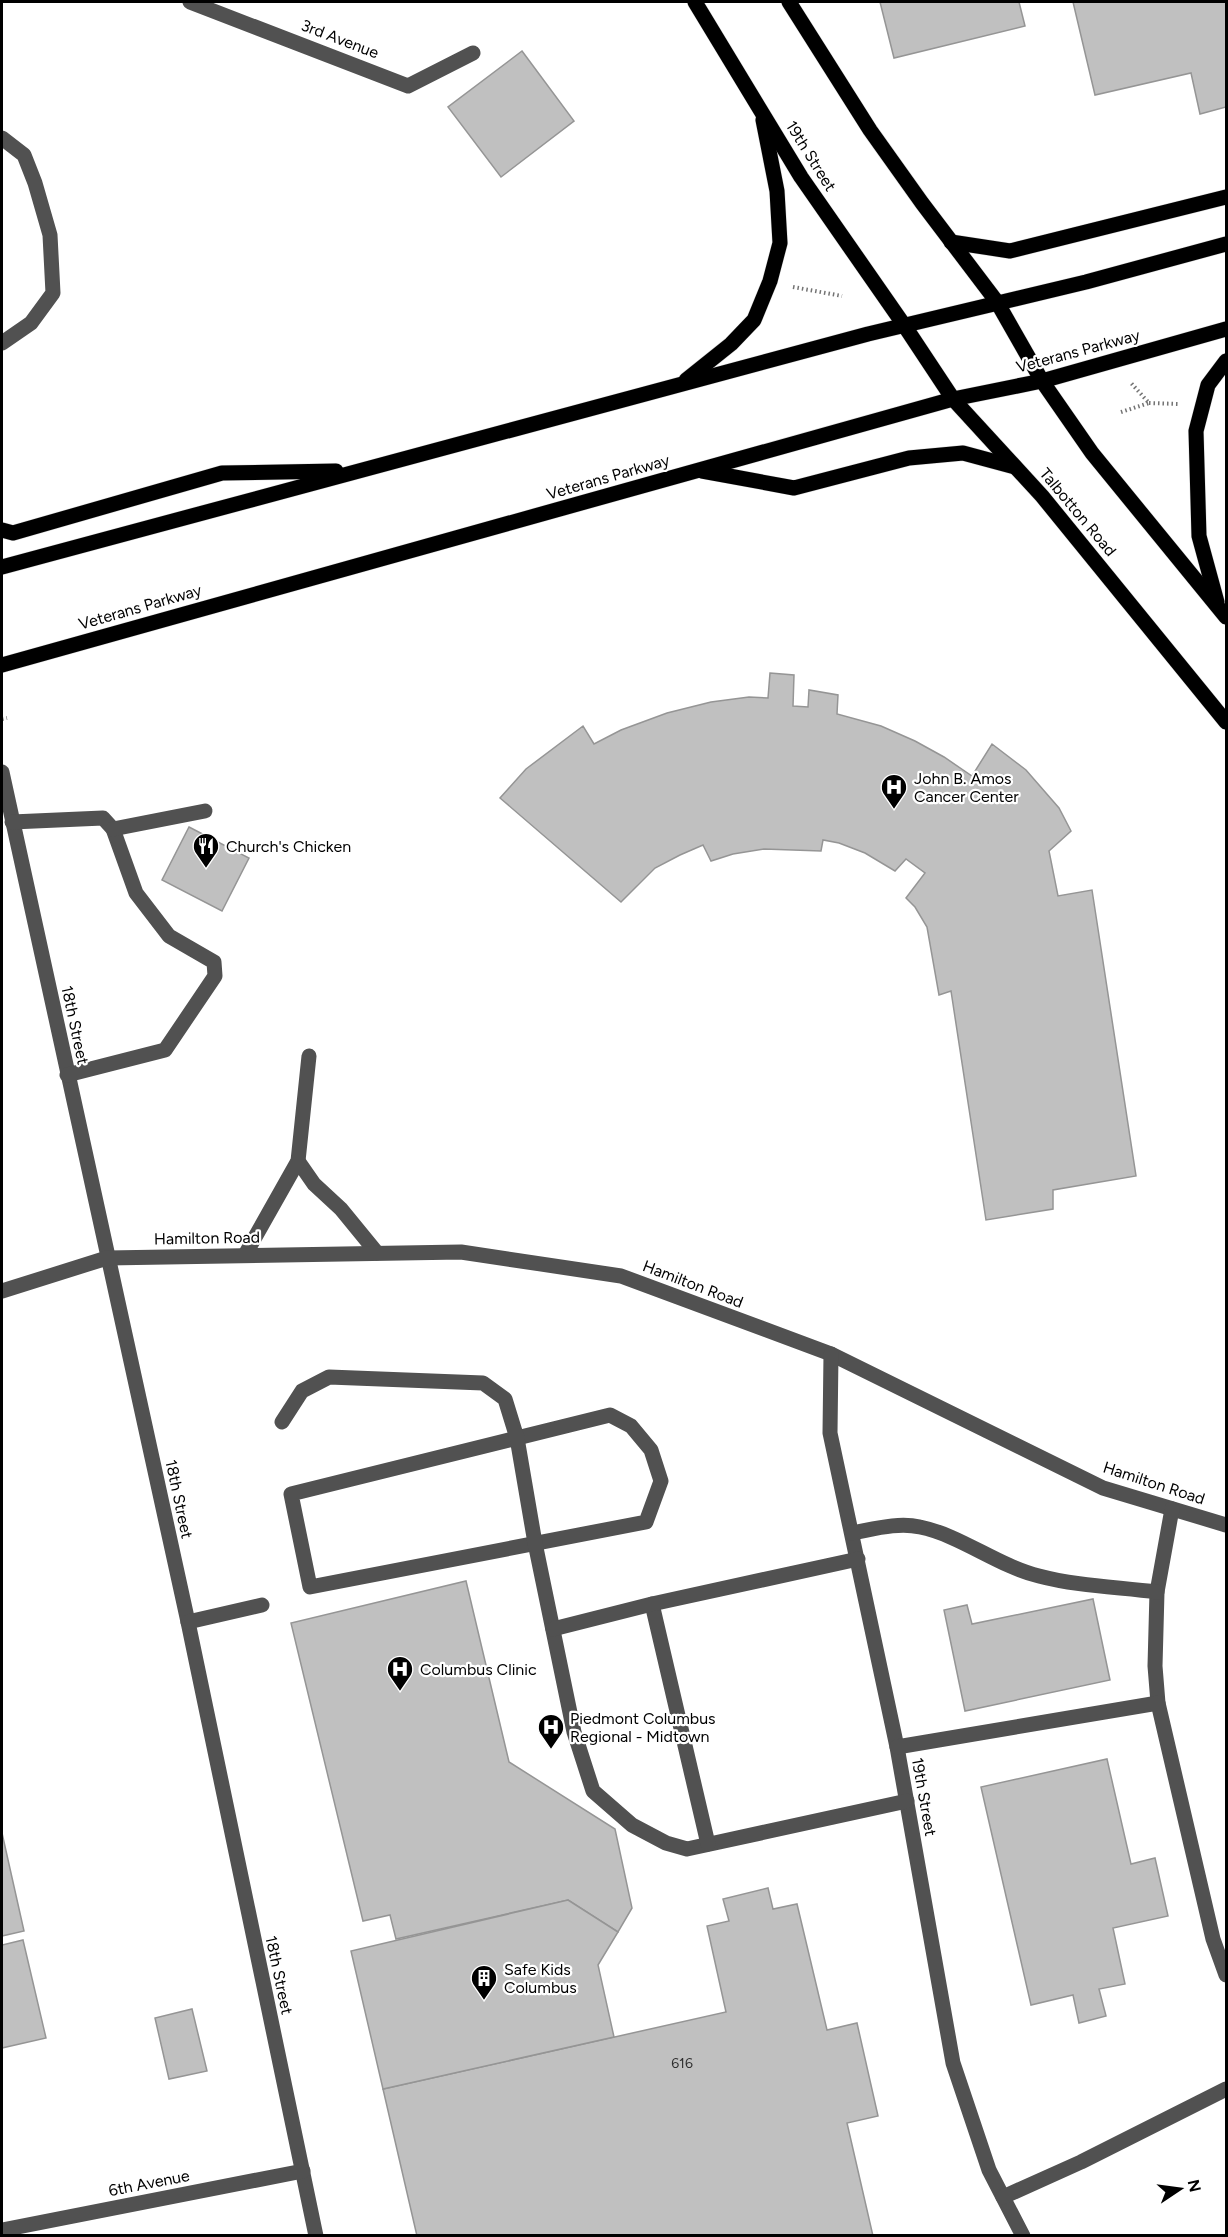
<svg xmlns="http://www.w3.org/2000/svg" width="1228" height="2237" viewBox="0 0 1228 2237" font-family="Figtree,sans-serif">
<rect width="100%" height="100%" fill="#fff"/>
<g fill="#c0c0c0" stroke="#959595" stroke-width="1.5">
<path d="M880,2H1019L1025,26L894,58Z"/>
<path d="M1073,2H1226V107L1200,114L1191,73L1095,95Z"/>
<path d="M522,51L574,121L501,177L448,107Z"/>
<path d="M770,673L794,675L793,706L808,707L809,690L838,695L837,714L881,726L915,741L944,757L972,776L992,744L1026,770L1059,808L1071,831L1049,851L1058,896L1092,890L1136,1176L1053,1190V1209L986,1220L951,991L939,995L927,927L915,907L906,898L925,873L906,859L895,871L865,853L839,843L823,840L821,851L764,849L733,854L711,861L703,845L680,855L655,868L621,902L500,798L526,769L583,726L594,744L621,730L667,713L711,702L749,697L768,698Z"/>
<path d="M189,827L249,858L222,911L162,880Z"/>
<path d="M466,1581L509,1762L615,1829L632,1908L618,1932L568,1900L396,1939L390,1915L363,1921L291,1623Z"/>
<path d="M1093,1599L1110,1680L965,1711L944,1610L967,1605L972,1624Z"/>
<path d="M1107,1759L1131,1864L1155,1858L1168,1916L1113,1928L1125,1984L1099,1989L1106,2016L1079,2023L1073,1995L1031,2005L981,1787Z"/>
<path d="M2,1833L24,1931L2,1936Z"/>
<path d="M768,1888L773,1909L797,1904L827,2030L857,2023L878,2116L847,2123L873,2236H417L383,2089L726,2012L707,1926L729,1921L723,1899Z"/>
<path d="M568,1900L618,1932L598,1965L614,2037L383,2089L351,1951Z"/>
<path d="M23,1940L46,2038L2,2048V1945Z"/>
<path d="M192,2009L207,2071L169,2079L155,2018Z"/>
</g>
<g fill="none" stroke-linecap="round" stroke-linejoin="round">
<g stroke="#dbdbdb" stroke-width="16">
<g id="major">
<path d="M695,2L801,177L904,325L953,399L1042,496L1226,722"/>
<path d="M789,2L870,130L922,203L997,302L1042,381L1092,453L1226,617"/>
<path d="M951,242L1010,251L1226,197"/>
<path d="M686,380L731,344L754,320L770,281L780,243L777,191L763,120"/>
<path d="M702,471L794,488L909,458L963,453L1015,467"/>
<path d="M2,530L13,533L222,473L336,471"/>
<path d="M2,567L868,334L1086,282L1226,244"/>
<path d="M1217,602L1199,536L1196,431L1208,385L1226,361"/>
<path d="M2,665L953,399L1042,381L1226,329"/>
</g>
</g>
<g stroke="#737373" stroke-width="4" stroke-dasharray="1.5 3" stroke-linecap="butt">
<path d="M793,287L842,296"/>
<path d="M1149,403L1179,404"/>
<path d="M1121,412L1149,403L1131,383"/>
<path d="M2,719L7,718"/>
</g>
<g stroke="#515151" stroke-width="15">
<path d="M190,2L408,86L473,53"/>
<path d="M2,138L24,155L35,183L50,235L53,293L31,323L2,343"/>
<path d="M2,772L188,1622L316,2236"/>
<path d="M12,822L103,818L113,829L136,893L169,936L214,962L215,976L165,1050L67,1075"/>
<path d="M113,829L205,811"/>
<path d="M298,1161L314,1184L341,1209L377,1253"/>
<path d="M245,1255L298,1161L309,1056"/>
<path d="M2,1291L107,1258L461,1252L621,1276L831,1354L1103,1488L1226,1525"/>
<path d="M831,1354L830,1433L897,1747L953,2063L989,2170L1023,2236"/>
<path d="M610,1415L631,1426L651,1450L661,1481L646,1522L310,1587L291,1494Z"/>
<path d="M282,1422L302,1391L329,1377L483,1383L505,1399L517,1438L535,1543L574,1732L593,1791L632,1825L666,1843L687,1849L907,1801"/>
<path d="M1172,1509L1157,1592L1155,1666L1158,1703L1213,1939L1226,1975"/>
<path d="M852,1533C874,1529 898,1522 920,1527C960,1535 998,1566 1039,1576C1077,1586 1118,1587 1157,1592"/>
<path d="M652,1604L708,1844"/>
<path d="M188,1622L262,1605"/>
<path d="M553,1629L652,1604L858,1559"/>
<path d="M897,1747L1158,1703"/>
<path d="M1003,2197L1081,2162L1226,2089"/>
<path d="M2,2230L303,2171"/>
</g>
<use href="#major" stroke="#000" stroke-width="15"/>
</g>
<defs>
<g id="hospital-pin" transform="scale(1.35)"><path d="M0 17L-7.5 6A9.5 9.5 0 1 1 7.5 6Z" fill="#000" stroke="#fff"/><path d="M-5-5h3v3.5h4V-5h3V5h-3V1.5h-4V5h-3Z" fill="#fff"/></g>
<g id="restaurant-pin" transform="scale(1.35)"><path d="M0 17L-7.5 6A9.5 9.5 0 1 1 7.5 6Z" fill="#000" stroke="#fff"/><path d="M-5-6h1v4h1v-4h1v4h1v-4h1v5L-1.5 .5V6h-2V.5L-5-1ZM5-6V6H3V1.5H1.5Q1.5-4 5-6Z" fill="#fff"/></g>
<g id="building-pin" transform="scale(1.35)"><path d="M0 17L-7.5 6A9.5 9.5 0 1 1 7.5 6Z" fill="#000" stroke="#fff"/><path d="M-4-6H4V6H1V3H-1V6H-4ZM-2.5-4.3h1.7v1.8h-1.7ZM.8-4.3h1.7v1.8H.8ZM-2.5-1h1.7V.8h-1.7ZM.8-1h1.7V.8H.8Z" fill="#fff"/></g>
</defs>
<g fill-rule="evenodd">
<use href="#hospital-pin" x="894" y="787"/>
<use href="#restaurant-pin" x="206" y="846"/>
<use href="#hospital-pin" x="400" y="1669"/>
<use href="#hospital-pin" x="551" y="1727"/>
<use href="#building-pin" x="484" y="1978"/>
</g>
<g text-anchor="middle" dominant-baseline="central" stroke-width="4.5" stroke-linejoin="round" paint-order="stroke">
<g font-size="14" fill="#303030">
<text x="682" y="2063">616</text>
</g>
<g font-size="16" fill="#000" stroke="#fff">
<text transform="translate(340 39) rotate(21)">3rd Avenue</text>
<text transform="translate(811 156) rotate(58)">19th Street</text>
<text transform="translate(1078 351) rotate(-15)">Veterans Parkway</text>
<text transform="translate(608 477) rotate(-16)">Veterans Parkway</text>
<text transform="translate(1078 512) rotate(50)">Talbotton Road</text>
<text transform="translate(140 607) rotate(-16)">Veterans Parkway</text>
<text transform="translate(75 1025) rotate(78)">18th Street</text>
<text transform="translate(207 1238) rotate(-1)">Hamilton Road</text>
<text transform="translate(693 1284) rotate(21)">Hamilton Road</text>
<text transform="translate(1154 1483) rotate(18)">Hamilton Road</text>
<text transform="translate(179 1499) rotate(78)">18th Street</text>
<text transform="translate(924 1797) rotate(80)">19th Street</text>
<text transform="translate(279 1975) rotate(78)">18th Street</text>
<text transform="translate(149 2183) rotate(-11)">6th Avenue</text>
</g>
<g font-size="16" fill="#000" stroke="#fff" text-anchor="start">
<text x="914" y="778">John B. Amos<tspan x="914" dy="18">Cancer Center</tspan></text>
<text x="226" y="846">Church's Chicken</text>
<text x="420" y="1669">Columbus Clinic</text>
<text x="570" y="1718">Piedmont Columbus<tspan x="570" dy="18">Regional - Midtown</tspan></text>
<text x="504" y="1969">Safe Kids<tspan x="504" dy="18">Columbus</tspan></text>
</g>
</g>
<rect width="1228" height="2237" fill="none" stroke="#000000" stroke-width="6"/>
<g transform="translate(1180 2189) rotate(77)" stroke="#ffffff" stroke-width="4.5" paint-order="stroke">
<path d="M0-4.5L10 22L0 15L-10 22Z" fill="#000000"/>
<text y="-9" font-size="16" font-weight="bold" text-anchor="middle" fill="#000000">N</text>
</g>
</svg>
